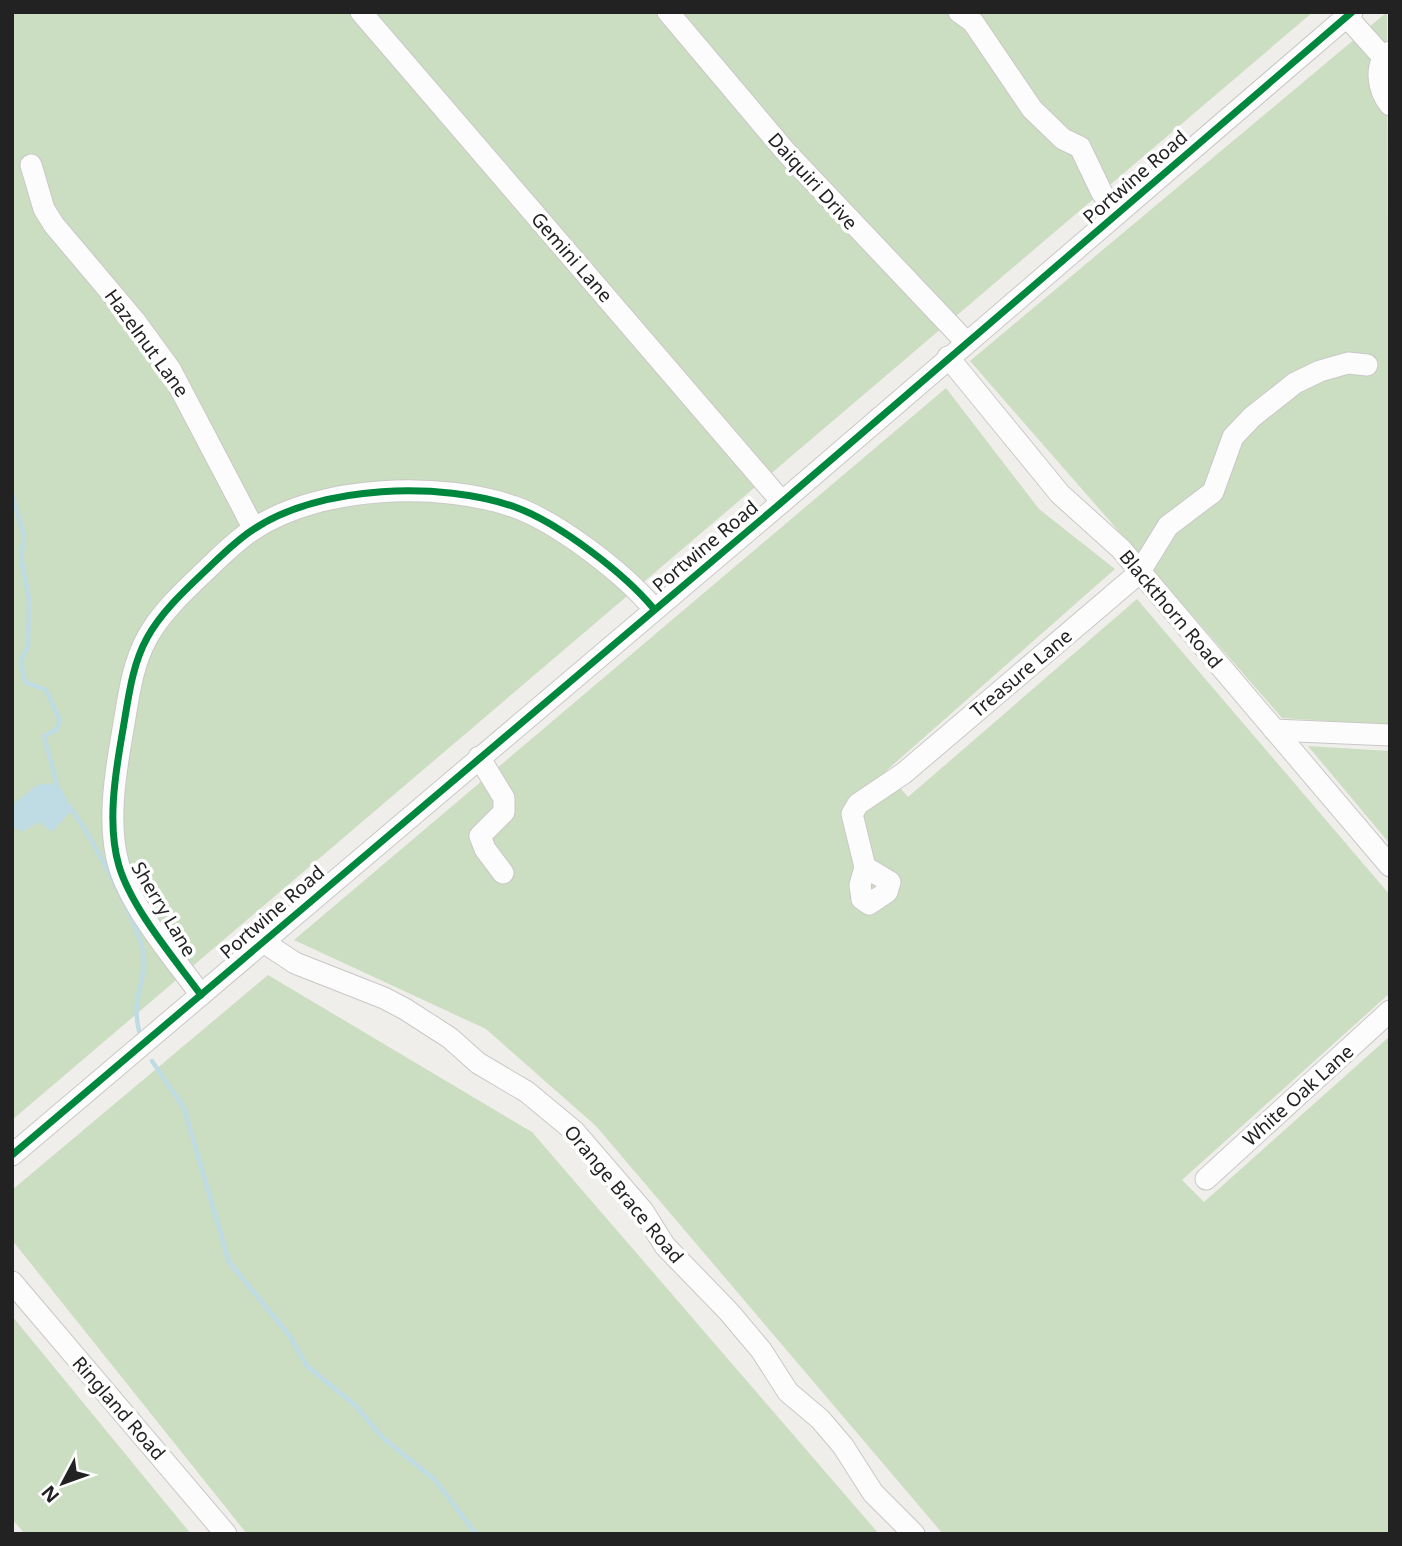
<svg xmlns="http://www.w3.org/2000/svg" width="1402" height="1546" viewBox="0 0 1402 1546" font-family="'Noto Sans',sans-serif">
<rect width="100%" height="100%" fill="#f0eeeb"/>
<g fill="#cbdec1">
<path d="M12,12H1313L12,1120Z"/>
<path d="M1387,12L1390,725L1282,718L970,361Z"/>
<path d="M946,388L1039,509L1115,569L886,771L908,797L1137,599L1390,895V993L1182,1180L1204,1202L1390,1036V1534H943L596,1126L486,1029L294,940Z"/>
<path d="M1308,746L1390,751V844Z"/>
<path d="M268,975L532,1132L879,1534H247L12,1240V1190Z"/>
<path d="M12,1316L191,1534H25L12,1519Z"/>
</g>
<path fill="#bfdbe3" d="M50,783L62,789L72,810L52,832L39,822L22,832L12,826V805L37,785Z"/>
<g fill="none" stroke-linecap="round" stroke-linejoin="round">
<g stroke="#bfdbe3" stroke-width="4.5">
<path d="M12,494L24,536L21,558L29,599L28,646L21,661L25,682L46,690L60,721L57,729L44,736L59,792"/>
<path d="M68,805C85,823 144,934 144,957C145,986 131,997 139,1031"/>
<path d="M152,1061L184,1108L229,1262L289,1335L307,1366L355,1405L382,1437L435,1480L476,1534"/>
</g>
<g stroke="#c9c8c7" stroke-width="23">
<g id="minor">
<path d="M361,12L782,502"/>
<path d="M668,12L786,152L966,342"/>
<path d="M959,12L973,22L1032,109L1063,139L1080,147L1102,193L1118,213"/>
<path d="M1347,17L1383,57"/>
<path d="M1390,52C1373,64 1378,90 1390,105"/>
<path d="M31,165L44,209L54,225L135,321L170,369L254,529"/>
<path d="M948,357L1060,494L1121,549L1390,866"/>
<path d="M1274,730L1390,735"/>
<path d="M479,757L504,798V812L480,836L485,849L503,873"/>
<path d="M865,867L890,882L887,892L869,904L862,899L860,885L865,867L852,814L858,804L904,773L1139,573L1168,526L1213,492L1233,437L1252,417L1295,383L1320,371L1348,363L1367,365"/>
<path d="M262,941L295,963L384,998L405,1009L450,1038L478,1063L527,1092L574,1131L643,1211L665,1246L729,1312L761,1350L788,1392L820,1419L843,1446L873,1493L914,1534"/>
<path d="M201,995C174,958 132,909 119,866C107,826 115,775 122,735C128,702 131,667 147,638C160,614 182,593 202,574C218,559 235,541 254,529C320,485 441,481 515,507C559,523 624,573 654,609"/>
<path d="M12,1155L782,502L1352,12"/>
<path d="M1206,1179L1390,1011"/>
<path d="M12,1282L226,1534"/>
</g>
</g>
<use href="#minor" stroke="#fdfcfc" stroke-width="21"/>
<g stroke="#fff" stroke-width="11">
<g id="cycleway">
<path d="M201,995C174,958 132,909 119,866C107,826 115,775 122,735C128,702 131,667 147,638C160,614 182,593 202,574C218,559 235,541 254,529C320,485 441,481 515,507C559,523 624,573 654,609"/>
<path d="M12,1155L782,502L1352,12"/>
</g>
</g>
<use href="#cycleway" stroke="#00873e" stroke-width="7"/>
</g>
<g text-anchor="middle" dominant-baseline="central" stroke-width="7" stroke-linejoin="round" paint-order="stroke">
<g font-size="19" fill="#222" stroke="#fff">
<text transform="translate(1135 177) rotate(-41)">Portwine Road</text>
<text transform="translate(813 181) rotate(48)">Daiquiri Drive</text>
<text transform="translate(572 257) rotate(49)">Gemini Lane</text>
<text transform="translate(147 343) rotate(54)">Hazelnut Lane</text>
<text transform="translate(705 546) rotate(-40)">Portwine Road</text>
<text transform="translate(1171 609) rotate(50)">Blackthorn Road</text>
<text transform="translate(1021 673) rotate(-40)">Treasure Lane</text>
<text transform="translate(164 909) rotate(59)">Sherry Lane</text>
<text transform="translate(272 912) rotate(-41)">Portwine Road</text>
<text transform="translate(1298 1095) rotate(-42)">White Oak Lane</text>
<text transform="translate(624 1194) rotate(50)">Orange Brace Road</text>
<text transform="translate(119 1408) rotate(49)">Ringland Road</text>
</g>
</g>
<rect width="1402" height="1546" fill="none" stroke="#222222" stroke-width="28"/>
<g transform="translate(63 1483) rotate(229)" stroke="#ffffff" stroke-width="5" paint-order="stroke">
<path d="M0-5L12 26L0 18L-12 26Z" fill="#222222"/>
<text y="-10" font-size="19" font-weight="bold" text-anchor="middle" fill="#222222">N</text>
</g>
</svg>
